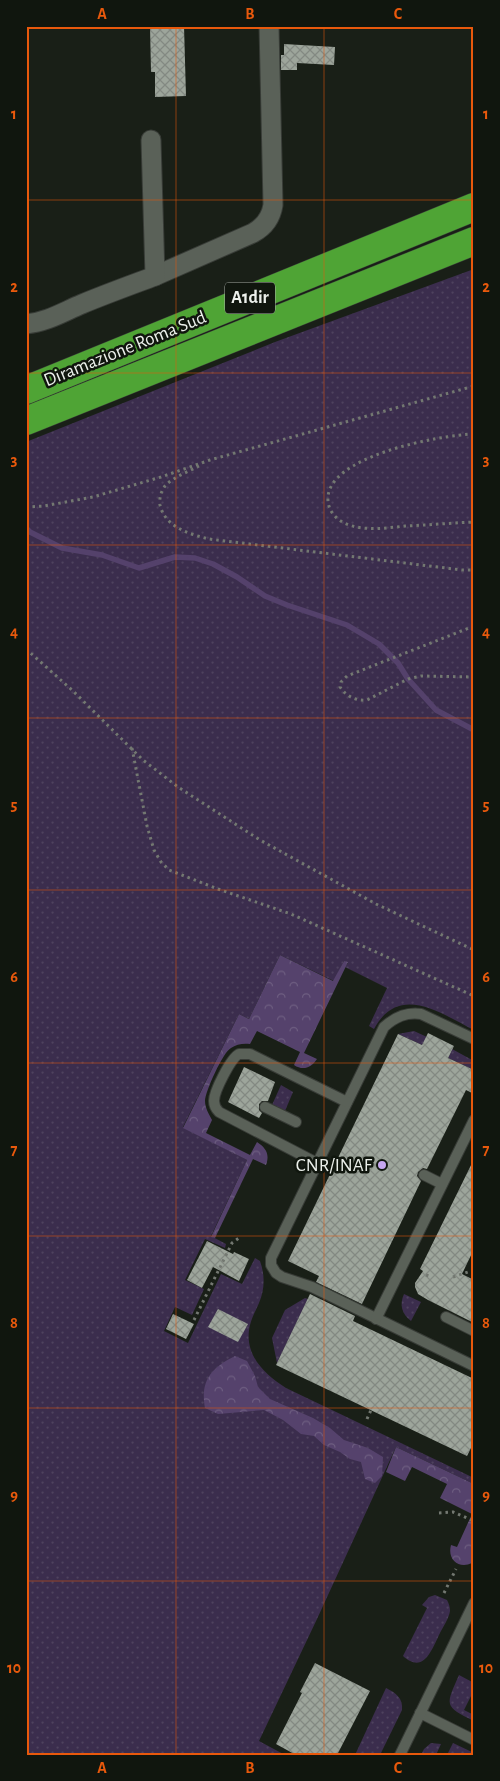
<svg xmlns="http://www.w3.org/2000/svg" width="500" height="1781" viewBox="0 0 500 1781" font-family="'Alegreya Sans',sans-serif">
<defs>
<pattern id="green-dots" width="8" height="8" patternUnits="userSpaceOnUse" patternTransform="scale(1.25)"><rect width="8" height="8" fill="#3b2d4d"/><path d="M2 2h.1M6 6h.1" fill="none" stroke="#4e425e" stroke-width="1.8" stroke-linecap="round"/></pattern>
<pattern id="forest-crowns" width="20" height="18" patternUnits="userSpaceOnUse" patternTransform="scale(1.25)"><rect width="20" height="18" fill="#55426c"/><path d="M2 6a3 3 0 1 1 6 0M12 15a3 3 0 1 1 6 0" fill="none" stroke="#6e5e81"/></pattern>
<pattern id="building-cross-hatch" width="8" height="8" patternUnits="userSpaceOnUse" patternTransform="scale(1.25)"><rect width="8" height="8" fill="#9da59b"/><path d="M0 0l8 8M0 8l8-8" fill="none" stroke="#838982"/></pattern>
</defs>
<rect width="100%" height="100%" fill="#191f17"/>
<g fill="url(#green-dots)">
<path d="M474,269V1030C440,1013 399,983 374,1029L369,1026L387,988L345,967L348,963L344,961L334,981L280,955L249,1019L239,1014L183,1127L247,1160L211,1236L226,1244L225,1248L205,1239L185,1280L204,1289L192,1315L175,1307L164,1331L188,1343L221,1274L242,1284L255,1258L260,1261C265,1275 265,1289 259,1303C256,1310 252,1317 250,1325C243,1354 264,1374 286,1388L474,1478V1484L396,1447L317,1619L259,1741L285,1755H26V442L275,342Z"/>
<path d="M414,1031L427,1037L422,1045L398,1034Z"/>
<path d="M452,1049L474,1061V1070L448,1058Z"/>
<path d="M281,1085L293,1092L285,1111L272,1105Z"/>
<path d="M404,1294L421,1302L411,1321C402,1314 399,1305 404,1294Z"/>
<path d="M305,1298L308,1299L277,1363L272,1338L285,1310Z"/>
<path d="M435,1595L447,1600C449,1604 450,1607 450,1611C449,1618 443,1627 440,1633C432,1649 424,1675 403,1656L427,1608L422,1605L429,1597Z"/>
<path d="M459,1675L474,1683V1690L464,1710L474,1715V1721C443,1706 446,1705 459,1675Z"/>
<path d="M386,1688C396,1693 403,1698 402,1710L380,1755H355Z"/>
<path d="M431,1743L441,1744L436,1755H421L424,1749Z"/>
<path d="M453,1743L474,1753V1755H447Z"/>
</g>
<g fill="url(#forest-crowns)">
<path d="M280,955L333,981L344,961L348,962L304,1053L317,1059C311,1068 303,1071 294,1065L300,1052L257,1031L250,1044C244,1043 236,1044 231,1048C223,1052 205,1092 205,1101C205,1108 209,1114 212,1120L206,1133L250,1155L257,1142C266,1148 270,1154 266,1165L253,1159L215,1238L211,1237L247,1160L183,1128L239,1014L249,1019Z"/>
<path d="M235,1356L247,1361L255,1376L258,1387L270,1399L313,1418L330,1428L344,1440L368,1448L383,1457L382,1476L375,1483L365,1479L361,1462L350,1459L340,1452L324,1445L314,1436L301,1434L283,1420L264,1410L218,1414L205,1408C200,1381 211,1368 235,1356Z"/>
<path d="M396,1447L474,1484L472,1563C459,1569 447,1560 451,1545L457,1547L472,1514L440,1498L447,1484L412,1467L405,1481L386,1472Z"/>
</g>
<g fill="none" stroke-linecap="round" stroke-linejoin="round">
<path stroke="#54416b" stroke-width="5.5" d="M26,528L30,532L62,548L102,555L139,568L175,557L195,558L213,564L237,577L265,596L287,605L347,625L379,644L398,663L408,679L436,710L474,730"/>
</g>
<g fill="url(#building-cross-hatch)">
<path d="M150,26H184L186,96L155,97V72H151Z"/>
<path d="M284,44L335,47L334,65L297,63V70H281V55H284Z"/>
<path d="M428,1033L454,1046L448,1058L474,1070V1094L466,1090L427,1169L423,1168L418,1172L417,1176L421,1181L362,1304L316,1282L319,1276L288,1261L398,1034L422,1045Z"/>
<path d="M244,1067L275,1082L268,1101H262L259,1104V1110L262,1113L259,1118L228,1102Z"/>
<path d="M474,1159V1249L462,1274L474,1280V1323L428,1300L418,1294L415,1287V1283L423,1271L420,1269Z"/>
<path d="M207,1241L233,1254L234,1252L249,1259L239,1281L213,1267L202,1288L187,1280Z"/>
<path d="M310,1294L355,1316L353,1321L474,1379V1442L467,1456L276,1365Z"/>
<path d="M218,1309L248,1324L238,1342L208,1327Z"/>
<path d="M173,1314L194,1324L186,1339L166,1329Z"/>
<path d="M315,1663L370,1691L337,1755H296L276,1744L302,1693L300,1692Z"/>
</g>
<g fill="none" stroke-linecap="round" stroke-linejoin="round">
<g stroke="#383c37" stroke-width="12">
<g id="lane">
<path d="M474,1039L421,1014C406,1012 395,1017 384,1027L271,1258V1265L276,1273L282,1277L312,1287L474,1366"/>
<path d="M265,1107L296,1122"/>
<path d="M317,1163L219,1112C216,1109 214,1105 214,1101C214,1091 231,1058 239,1054H250L347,1102"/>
<path d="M424,1175L442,1184"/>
<path d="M446,1317L474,1331"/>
<path d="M376,1319L474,1120"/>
<path d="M420,1713L474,1740"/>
<path d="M400,1755L474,1603"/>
</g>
</g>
<g stroke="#383c37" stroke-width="21">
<g id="street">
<path d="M155,276L253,233C264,227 271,218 273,205L269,26"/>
<path d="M26,324C47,322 63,312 82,304C106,294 131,285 155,276L151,140"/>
</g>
</g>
<g stroke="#383c37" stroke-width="29">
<g id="highway">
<path d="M26,390L474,207"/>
<path d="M26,421L474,241"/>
</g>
</g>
<g stroke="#737871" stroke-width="3" stroke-dasharray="2.5 4" stroke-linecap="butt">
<path d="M474,434C441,435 324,456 328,501C329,513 338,521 349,525C367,531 387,528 405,526C428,525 451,523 474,522"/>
<path d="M199,466C188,472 173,477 165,486C161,491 159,499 160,505C165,527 189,534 209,539L462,570H474"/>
<path d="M26,507L44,506L93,497L161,477L210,460L474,386"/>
<path d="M474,626L347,676L341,682L340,687C347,697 356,701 367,700L408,679L421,676L474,677"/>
<path d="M26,649L72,690L143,760L178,787L260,840L376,904L474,950"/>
<path d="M132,748L147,826L154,850L161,862L169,870L218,889L291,914L474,996"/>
<path d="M473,1100L474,1101"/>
<path d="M426,1275L429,1276"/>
<path d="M453,1277L474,1270"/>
<path d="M194,1320L232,1243L239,1238"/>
<path d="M367,1419L371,1410"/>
<path d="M439,1513L453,1512L474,1521"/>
<path d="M444,1593L456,1569"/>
</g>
<use href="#lane" stroke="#5a6158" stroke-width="10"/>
<use href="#street" stroke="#5a6158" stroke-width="19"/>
<use href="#highway" stroke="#4fa435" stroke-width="28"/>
</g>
<path fill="none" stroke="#e8590c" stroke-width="1" stroke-opacity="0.55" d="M176,26V1755M324,26V1755M26,200H474M26,373H474M26,545H474M26,718H474M26,890H474M26,1063H474M26,1236H474M26,1408H474M26,1581H474"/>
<circle fill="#c6a6f0" stroke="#10160e" stroke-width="2" cx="382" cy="1165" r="5"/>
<g text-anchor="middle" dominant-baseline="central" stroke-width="5" stroke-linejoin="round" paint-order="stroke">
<rect fill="#10160e" stroke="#aaafa9" stroke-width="1" x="225" y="282.5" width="50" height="31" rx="4"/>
<g font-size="18" font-weight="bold" fill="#ecf0eb">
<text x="250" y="298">A1dir</text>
</g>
<g font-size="19" fill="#ecf0eb" stroke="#10160e">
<text transform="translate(125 349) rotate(-22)">Diramazione Roma Sud</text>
</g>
<g font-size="19" fill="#ecf0eb" stroke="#10160e" text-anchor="end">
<text x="372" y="1165">CNR/INAF</text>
</g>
</g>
<rect width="500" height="1781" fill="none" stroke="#10160e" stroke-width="55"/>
<rect x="28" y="28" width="444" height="1726" fill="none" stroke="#e8590c" stroke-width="2"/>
<g font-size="16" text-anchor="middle" font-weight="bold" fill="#e8590c">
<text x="102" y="19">A</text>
<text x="250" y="19">B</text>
<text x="398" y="19">C</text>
<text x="14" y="119">1</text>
<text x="486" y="119">1</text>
<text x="14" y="292">2</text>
<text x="486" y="292">2</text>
<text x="14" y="465">3</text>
<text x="486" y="465">3</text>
<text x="14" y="637">4</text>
<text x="486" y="637">4</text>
<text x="14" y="810">5</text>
<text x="486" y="810">5</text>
<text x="14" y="982">6</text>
<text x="486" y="982">6</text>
<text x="14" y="1155">7</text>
<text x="486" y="1155">7</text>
<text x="14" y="1328">8</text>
<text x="486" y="1328">8</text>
<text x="14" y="1500">9</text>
<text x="486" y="1500">9</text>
<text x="14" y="1673">10</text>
<text x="486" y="1673">10</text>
<text x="102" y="1773">A</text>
<text x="250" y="1773">B</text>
<text x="398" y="1773">C</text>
</g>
</svg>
